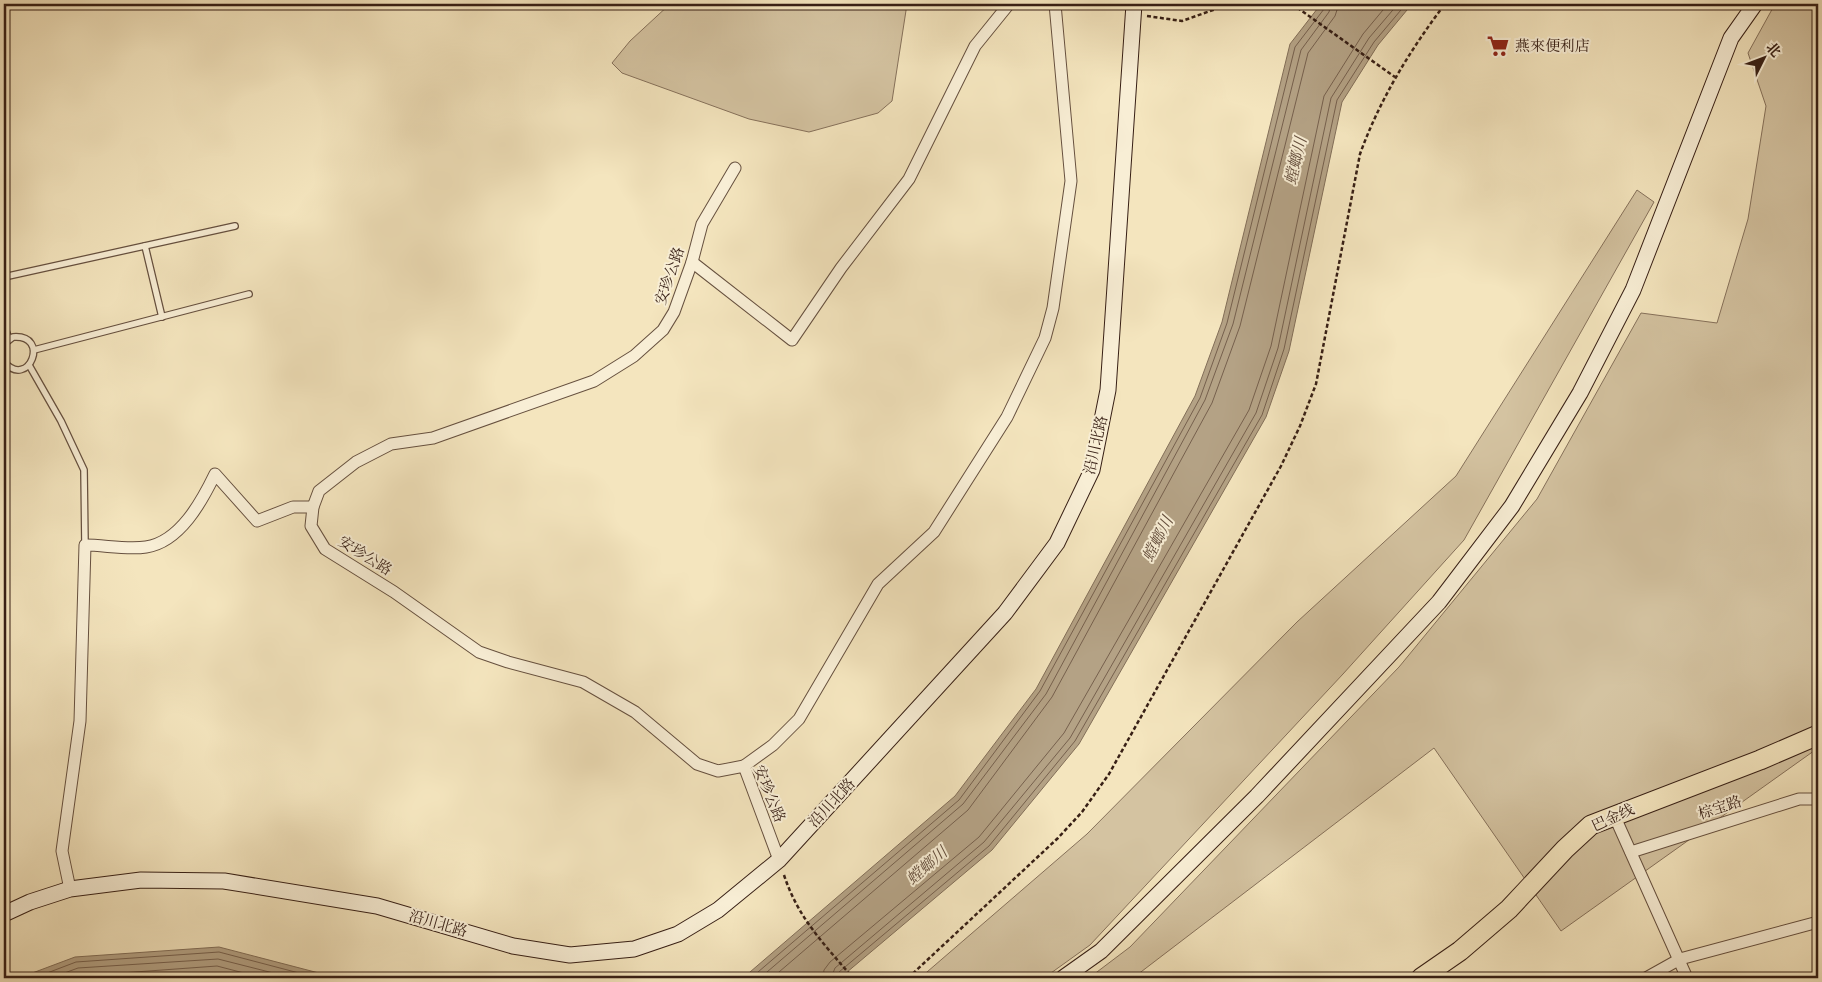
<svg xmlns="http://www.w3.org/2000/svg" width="1822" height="982" viewBox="0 0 1822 982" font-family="'IM FELL DW Pica','Noto Serif SC',serif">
<rect width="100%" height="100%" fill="#f4e5be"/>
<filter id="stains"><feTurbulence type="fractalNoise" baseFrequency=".004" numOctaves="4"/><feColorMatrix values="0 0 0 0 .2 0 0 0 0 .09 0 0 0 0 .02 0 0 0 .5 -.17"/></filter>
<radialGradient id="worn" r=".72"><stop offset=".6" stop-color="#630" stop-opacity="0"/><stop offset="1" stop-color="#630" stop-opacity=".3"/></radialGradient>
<g fill="#d4c3a1" stroke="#86715b">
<path d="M670,4H907L892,101L878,113L809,132L749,119L622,73L612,63L630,41Z"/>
<path d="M1775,4H1818V748L1561,931L1434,748L1133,978H1089L1130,947L1399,667L1537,499L1641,313L1717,323L1748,219L1766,106L1748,53Z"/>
<path d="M1637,190L1654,202L1464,540L1343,674L1090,945L1044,978H920L1087,834L1297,622L1456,476Z"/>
</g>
<g fill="#b4a285" stroke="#826e58">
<path d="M1321,4H1412L1378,45L1342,102L1289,351L1266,417L1079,744L992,850L840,978H743L955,796L1036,689L1195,396L1222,322L1290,44Z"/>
<path d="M219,947L338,978H19L75,957Z"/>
</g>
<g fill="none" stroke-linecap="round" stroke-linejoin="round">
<g stroke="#76604d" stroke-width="1">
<path d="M34,978L76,962L219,952L318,978"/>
<path d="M51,978L78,968L218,959L293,978"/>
<path d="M73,978L80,976L217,966L263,978"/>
<path d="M751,978L959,800L1040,691L1200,398L1227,323L1295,47L1324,9L1325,4"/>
<path d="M760,978L963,804L1046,694L1205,400L1233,324L1301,50L1329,12L1331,4"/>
<path d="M772,978L968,810L1052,697L1212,403L1240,326L1308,53L1335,16L1339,4"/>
<path d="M823,978L824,970L830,962L979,837L1064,733L1249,410L1271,346L1324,96L1363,34L1388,4"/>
<path d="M831,978L835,968L984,842L1070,738L1256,413L1278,348L1331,98L1369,38L1398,4"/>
<path d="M837,978L839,972L989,846L1075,741L1262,415L1284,349L1337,100L1374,42L1406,4"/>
</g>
<g stroke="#66503f" stroke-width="8">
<g id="service">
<path d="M145,246L162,317"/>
<path d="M4,277L235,226"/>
<path d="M4,325L9,339"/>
<path d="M4,344L13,337C51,334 29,390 4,362"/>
<path d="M34,350L249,294"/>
<path d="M29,365L61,421L84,470L85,545"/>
</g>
</g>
<g stroke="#66503f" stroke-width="13">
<g id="minor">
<path d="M735,168L702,224L692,262L674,312L663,330L634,356L594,381L433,438L391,444L356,462L319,491L313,507L311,526L325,549L394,592L479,652L508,662L583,682L635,712L697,764L718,771L744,766L779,860"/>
<path d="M692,262L792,340L841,268L909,179L975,46L1009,4"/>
<path d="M744,766L773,745L799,719L878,584L934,532L1007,417L1045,338L1053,308L1071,181L1055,4"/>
<path d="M1614,815L1687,978"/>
<path d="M1631,852L1799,799H1818"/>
<path d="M70,889L62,851L80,721L85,545C104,545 127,550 146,547C180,542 202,501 215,474L257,521L293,507H313"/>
<path d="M1646,978L1680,959L1818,922"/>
</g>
</g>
<g stroke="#371f15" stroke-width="17">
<g id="secondary">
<path d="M4,914L30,902L70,889L141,880L224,881L377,906L513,946L570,955L634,949L678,934L718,910L779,860L1005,613L1057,543L1092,470L1108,390L1134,4"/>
<path d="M1063,978L1101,951L1257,796L1439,602L1512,506L1580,393L1633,290L1731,38L1755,4"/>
</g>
</g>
<g stroke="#371f15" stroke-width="21">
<path id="trunk" d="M1421,978L1460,951L1509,909L1565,849L1591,825L1760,760L1818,735"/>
</g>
<g stroke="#371f15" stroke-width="2.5" stroke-dasharray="4 2.5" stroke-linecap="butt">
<path d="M1292,4L1395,77"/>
<path d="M1147,16L1182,21L1230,4"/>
<path d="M784,875C798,918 824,944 853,978"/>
<path d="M908,978L1058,838L1082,812L1109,774L1281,466L1300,426L1316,384L1360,154C1380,99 1410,50 1445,4"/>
</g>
<use href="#service" stroke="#f8eed5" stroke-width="5.5"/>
<use href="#minor" stroke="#f8eed5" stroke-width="11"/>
<use href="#secondary" stroke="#f8eed5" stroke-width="15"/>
<use href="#trunk" stroke="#f4e5be" stroke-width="19"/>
</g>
<defs>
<g id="supermarket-bare" transform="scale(1.725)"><path d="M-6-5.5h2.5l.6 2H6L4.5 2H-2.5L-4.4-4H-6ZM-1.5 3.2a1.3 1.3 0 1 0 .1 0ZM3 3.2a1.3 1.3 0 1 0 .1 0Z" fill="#8f2418" stroke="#f8eed5" stroke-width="2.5" paint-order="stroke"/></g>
</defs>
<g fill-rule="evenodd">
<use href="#supermarket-bare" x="1498" y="46"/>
</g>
<g text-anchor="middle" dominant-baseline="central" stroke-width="4" stroke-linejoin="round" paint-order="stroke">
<g font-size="15" fill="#371f15" stroke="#f8eed5" text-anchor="start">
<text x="1515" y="46">燕來便利店</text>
</g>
<g font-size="15" fill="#371f15" stroke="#f8eed5">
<text transform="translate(670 276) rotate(-71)">安珍公路</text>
<text transform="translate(1096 445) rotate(-77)">沿川北路</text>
<text transform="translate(365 556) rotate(32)">安珍公路</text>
<text transform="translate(769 794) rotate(68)">安珍公路</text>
<text transform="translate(832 803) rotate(-47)">沿川北路</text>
<text transform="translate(1720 808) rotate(-18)">棕宝路</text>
<text transform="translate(1613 818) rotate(-25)">巴金线</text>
<text transform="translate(438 924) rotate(16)">沿川北路</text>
</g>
<g font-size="16" font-style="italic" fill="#634d3c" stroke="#f8eed5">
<text transform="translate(1296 161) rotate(-77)">螳螂川</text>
<text transform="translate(1158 539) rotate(-63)">螳螂川</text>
<text transform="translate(927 866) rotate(-41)">螳螂川</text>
</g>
</g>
<rect width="1822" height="982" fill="none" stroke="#f4e5be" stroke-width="20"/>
<rect x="5" y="5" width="1812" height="972" fill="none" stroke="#371f15" stroke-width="2.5"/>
<rect x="10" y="10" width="1802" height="962" fill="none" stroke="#371f15"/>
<g transform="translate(1764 58) rotate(48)" stroke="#f8eed5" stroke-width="4" paint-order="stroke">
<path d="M0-4L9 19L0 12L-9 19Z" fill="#371f15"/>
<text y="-8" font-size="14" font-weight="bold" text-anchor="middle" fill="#371f15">北</text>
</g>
<rect width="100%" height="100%" filter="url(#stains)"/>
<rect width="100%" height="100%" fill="url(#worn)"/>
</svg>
